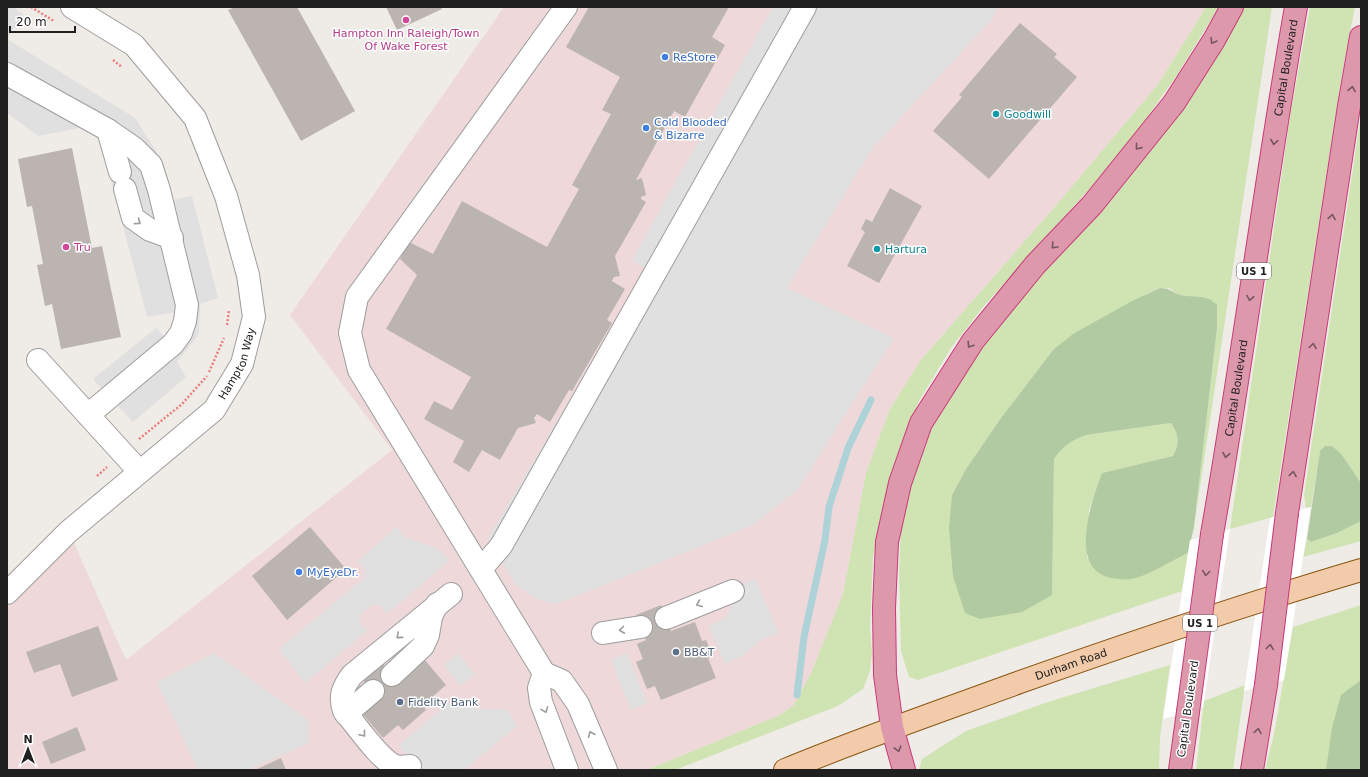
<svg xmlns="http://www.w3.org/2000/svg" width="1368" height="777" viewBox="0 0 1368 777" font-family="'DejaVu Sans',sans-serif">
<rect width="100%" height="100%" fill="#efece7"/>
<path fill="#eed8da" d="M504,7H1206L1159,83L1059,202L920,361L889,411L866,473L843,594L811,673L794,705L780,715L647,770H7V608L29,583L61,554L74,543L126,660L392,450L290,315Z"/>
<g fill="#d0e3b3">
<path d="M1206,7H1219L1177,75L1136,133L1091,187L984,306L951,348L919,401L897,456L882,508L873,558L870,628L872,653L870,671L863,689L838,706L675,770H647L780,715L794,705L811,673L843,594L866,473L889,411L920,361L1059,202L1159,83Z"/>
<path d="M1244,7H1272L1194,527L1217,328L1201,297H1187L1176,293L1169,288H1160L1148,293L1053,350L1001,418L966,469L952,495L1052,595L1054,459C1063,446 1072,440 1086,435L1171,423C1179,435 1180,443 1173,456L1102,473L1089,510L1087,558L1134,579L1188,553L1182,591L918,680L909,677L901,651L899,573L901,525L912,475L935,413L968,361L1196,83Z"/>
<path d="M1310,7H1355L1342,74L1273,517L1230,529L1291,111Z"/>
<path d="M1361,115V483L1342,455L1320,451L1311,507L1306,508L1304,495Z"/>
<path d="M1361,521V541L1303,557L1307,539L1311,542L1337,533Z"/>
<path d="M1361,605V770H1265L1274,734L1293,627Z"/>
<path d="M1170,665L1160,737L1159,770H919L922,759L966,731L1051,701Z"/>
<path d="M1245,685L1233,770H1196L1204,701Z"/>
</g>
<g fill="#b1caa1">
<path d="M1160,288C1169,288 1170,291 1178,294C1188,298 1199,295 1209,299C1212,300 1214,303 1217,305V328L1194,527L1188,553C1175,559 1145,577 1132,579C1125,580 1118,579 1111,578C1067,569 1092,500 1102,473L1173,456C1180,443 1179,435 1171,423L1086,435C1072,440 1063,446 1054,459L1052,595L1022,612L980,619L965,613L953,576L949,528L952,495L966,469L1001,418L1053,350L1073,334L1132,301Z"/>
<path d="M1325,446H1332L1342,455L1361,483V521L1337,533L1311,542L1307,539L1320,451Z"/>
<path d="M1361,680V770H1326L1332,728L1341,695Z"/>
</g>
<g fill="#e0e0e0">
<path d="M7,7H13L23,14L7,39L135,118L163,162L173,200L192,196L218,298L200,304L199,334L177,362L186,377L133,422L93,379L156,328L167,339L174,330L177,312L147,317L99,135L85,127L38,136L7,113Z"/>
<path d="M773,7H998L992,19L872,149L787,288L894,338L798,489L753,525L577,596L555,604L537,599L516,585L488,538L647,270L632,260Z"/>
<path d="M397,527L405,537L439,549L449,561L387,614L379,605L373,604L360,615V623L367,631L305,683L279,649L364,578L365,571L358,561Z"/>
<path d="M755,578L779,634L764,638L740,657L725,664L709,626L726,618L739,586Z"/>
<path d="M214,653L309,721V743L247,770H198L157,682Z"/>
<path d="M458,653L475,674L461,686L444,665Z"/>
<path d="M627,653L647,703L631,710L611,660Z"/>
<path d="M458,695L470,708L507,710L517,726L464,770H418L399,745Z"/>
</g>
<g fill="#fff">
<path d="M1311,507L1284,680L1244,691L1270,518Z"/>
<path d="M1230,529L1203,707L1163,719L1190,540Z"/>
</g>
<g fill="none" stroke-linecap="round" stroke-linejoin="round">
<path stroke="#add2d7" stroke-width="7" d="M797,695L804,637L825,540L829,507L848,448L871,400"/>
</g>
<g fill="#bcb4b0">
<path d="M235,7H297L355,111L301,141L228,10Z"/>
<path d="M386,7H441L442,9L397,30Z"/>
<path d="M589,7H729L712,37L725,45L685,117L674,111L636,180L642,178L646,195L641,197V199L646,202L615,256L620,276L614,277L612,281L625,289L607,320L612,323L572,391L569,390L550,422L537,414L534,418L536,423L518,428L500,460L482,450L469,472L453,462L464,441L424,419L434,401L452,410L471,377L386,329L417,275L400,259L409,242L433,254L462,201L547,247L579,189L572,185L611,114L602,110L620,77L566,47Z"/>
<path d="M1020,23L1057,54L1054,57L1077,77L989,179L933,131L962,97L959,95Z"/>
<path d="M72,148L92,248L102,246L121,337L61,349L52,304L45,306L37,265L43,264L32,206L27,207L18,159Z"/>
<path d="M890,188L922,206L879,283L847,266L865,232L861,229L866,219L872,222Z"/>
<path d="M310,527L346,569L287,620L252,576Z"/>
<path d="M661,605L671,631L695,622L702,641L706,640L713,656L708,658L716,678L661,700L655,686L647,689L636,662L643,659L637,644L646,640L636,615Z"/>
<path d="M98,626L118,680L72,697L60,664L34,673L26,652Z"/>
<path d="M423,658L446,685L423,705L426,710L403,730L398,725L383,738L361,712L373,691L359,676L379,659L397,680Z"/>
<path d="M77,727L86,750L51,764L42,742Z"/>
<path d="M281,758L286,770H255Z"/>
</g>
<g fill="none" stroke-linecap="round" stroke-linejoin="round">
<g stroke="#9d9d9d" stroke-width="24">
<g id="minor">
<path d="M566,7L357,297L350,333L359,370L544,673L562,681L578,704L606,770"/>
<path d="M7,74L108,130L134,148L151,165L159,190L187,305L185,321L181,333L173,344L88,415"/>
<path d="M108,130L120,172"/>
<path d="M125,189L133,218L150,230L172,238"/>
<path d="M38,360L139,471"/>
<path d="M481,569L501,546L805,7"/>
<path id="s1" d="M7,593L68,532L214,410L242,364L254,317L248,275L226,196L195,118L134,45L72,7"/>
<path d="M666,618L733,591"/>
<path d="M603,633L641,627"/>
<path d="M544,673L539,688L541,702L567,770"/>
<path d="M392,675L423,646L428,635L431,617L437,604"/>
<path d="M346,714L373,691"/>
<path d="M410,766C407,766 402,767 398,767C381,763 356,724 344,711C339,696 343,687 352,675L451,594"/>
</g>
</g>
<g stroke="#8a5511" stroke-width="24">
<g id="major">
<path id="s2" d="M785,770C862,738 941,711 1020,682C1133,642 1246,604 1361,570"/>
</g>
</g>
<g stroke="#c73a79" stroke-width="24">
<g id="highway">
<path d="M1287,513L1349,106L1361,37"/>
<path id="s3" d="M1212,534C1243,359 1265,182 1296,7"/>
<path d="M904,770L892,727L885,675L884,608L887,542L900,483L921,423L973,341L1035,265L1092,205L1174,103L1214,40L1232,7"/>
<path d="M1180,770L1188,712"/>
<path d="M1252,770L1266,685"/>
</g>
</g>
<g stroke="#ea7d7e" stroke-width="2.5" stroke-dasharray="2 2" stroke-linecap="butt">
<path d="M31,7L54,21"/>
<path d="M113,60L122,67"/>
<path d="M227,325L229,310"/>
<path d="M209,372L224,338"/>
<path d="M139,439L182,404L207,376"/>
<path d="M97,476L107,467"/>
</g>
<use href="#minor" stroke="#fff" stroke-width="22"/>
<use href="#major" stroke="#f1cbaa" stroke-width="22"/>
<use href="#highway" stroke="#dd98ac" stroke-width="22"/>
<g stroke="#c73a79" stroke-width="24" stroke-linecap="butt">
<g id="highway-bridge">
<path d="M1266,685L1287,513"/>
<path d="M1188,712L1212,534"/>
</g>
</g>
<use href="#highway-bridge" stroke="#dd98ac" stroke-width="22"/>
</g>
<defs><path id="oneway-chevron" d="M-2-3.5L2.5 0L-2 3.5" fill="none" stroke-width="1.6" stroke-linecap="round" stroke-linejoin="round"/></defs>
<g stroke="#75565f">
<use href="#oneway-chevron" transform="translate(1213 41) rotate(121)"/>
<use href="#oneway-chevron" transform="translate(1352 89) rotate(-80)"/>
<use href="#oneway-chevron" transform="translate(1274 142) rotate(99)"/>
<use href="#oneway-chevron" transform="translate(1138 147) rotate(129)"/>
<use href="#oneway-chevron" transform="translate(1332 217) rotate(-81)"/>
<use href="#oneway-chevron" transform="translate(1054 246) rotate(133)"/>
<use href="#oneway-chevron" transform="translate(1250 298) rotate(99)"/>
<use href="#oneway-chevron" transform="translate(970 345) rotate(123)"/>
<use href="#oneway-chevron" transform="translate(1313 346) rotate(-81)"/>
<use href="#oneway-chevron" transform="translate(1226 455) rotate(100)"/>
<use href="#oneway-chevron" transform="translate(1293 474) rotate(-81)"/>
<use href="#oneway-chevron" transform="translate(1206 573) rotate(98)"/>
<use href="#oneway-chevron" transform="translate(1270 647) rotate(-83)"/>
<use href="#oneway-chevron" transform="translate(1258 731) rotate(-81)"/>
<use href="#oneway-chevron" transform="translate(898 749) rotate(75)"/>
</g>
<g stroke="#9b9b9b">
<use href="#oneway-chevron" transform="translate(138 222) rotate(37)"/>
<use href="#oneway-chevron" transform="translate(699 604) rotate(158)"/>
<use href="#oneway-chevron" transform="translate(622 630) rotate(173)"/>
<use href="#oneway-chevron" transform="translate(399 636) rotate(140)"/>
<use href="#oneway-chevron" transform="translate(545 710) rotate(69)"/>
<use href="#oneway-chevron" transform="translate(363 734) rotate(50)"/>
<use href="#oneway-chevron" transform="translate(591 734) rotate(-113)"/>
</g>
<g fill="#d1479c" stroke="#fff" stroke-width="1.5">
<circle cx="406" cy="20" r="4"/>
<circle cx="66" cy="247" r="4"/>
</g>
<g fill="#3f7fe0" stroke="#fff" stroke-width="1.5">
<circle cx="665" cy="57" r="4"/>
<circle cx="646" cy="128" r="4"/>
<circle cx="299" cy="572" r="4"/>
</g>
<g fill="#0f9aa8" stroke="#fff" stroke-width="1.5">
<circle cx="996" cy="114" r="4"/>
<circle cx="877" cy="249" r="4"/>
</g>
<g fill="#5c6f8a" stroke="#fff" stroke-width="1.5">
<circle cx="676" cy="652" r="4"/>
<circle cx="400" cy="702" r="4"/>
</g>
<g text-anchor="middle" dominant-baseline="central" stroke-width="3" stroke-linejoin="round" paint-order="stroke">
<g fill="#fff" stroke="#636363" stroke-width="1">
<rect x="1237" y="263" width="34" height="16" rx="3"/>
<rect x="1183" y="615" width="34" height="16" rx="3"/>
</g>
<g font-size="10" font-weight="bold" fill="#202020">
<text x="1254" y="271">US 1</text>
<text x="1200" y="623">US 1</text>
</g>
<g font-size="11" fill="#b23c85" stroke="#fff">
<text x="406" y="33">Hampton Inn Raleigh/Town<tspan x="406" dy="13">Of Wake Forest</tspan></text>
<text x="74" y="247" text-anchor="start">Tru</text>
</g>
<g font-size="11" fill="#366cbe" stroke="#fff" text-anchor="start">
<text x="673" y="57">ReStore</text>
<text x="654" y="122">Cold Blooded<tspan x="654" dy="13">&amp; Bizarre</tspan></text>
<text x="307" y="572">MyEyeDr.</text>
</g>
<g font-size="11" fill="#202020" stroke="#fff">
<text stroke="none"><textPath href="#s3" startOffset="472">Capital Boulevard</textPath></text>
<text stroke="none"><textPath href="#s1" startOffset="329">Hampton Way</textPath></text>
<text stroke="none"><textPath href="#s3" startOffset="148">Capital Boulevard</textPath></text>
<text stroke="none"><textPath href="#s2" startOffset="305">Durham Road</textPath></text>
<text transform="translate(1188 709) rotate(-82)">Capital Boulevard</text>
</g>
<g font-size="11" fill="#0d838f" stroke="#fff" text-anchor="start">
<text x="1004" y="114">Goodwill</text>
<text x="885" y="249">Hartura</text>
</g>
<g font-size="11" fill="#4e5e75" stroke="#fff" text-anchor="start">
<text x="684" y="652">BB&amp;T</text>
<text x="408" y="702">Fidelity Bank</text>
</g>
</g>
<rect width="1368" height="777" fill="none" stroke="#202020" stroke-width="16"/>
<g transform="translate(28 749)" stroke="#ffffff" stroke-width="3" paint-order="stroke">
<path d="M0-3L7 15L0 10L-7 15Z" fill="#202020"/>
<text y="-6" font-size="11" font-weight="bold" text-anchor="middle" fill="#202020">N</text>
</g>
<path d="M10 26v6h65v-6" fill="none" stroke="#202020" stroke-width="2"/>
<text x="16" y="26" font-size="12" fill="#202020" stroke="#ffffff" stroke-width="3" paint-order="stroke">20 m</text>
</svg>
